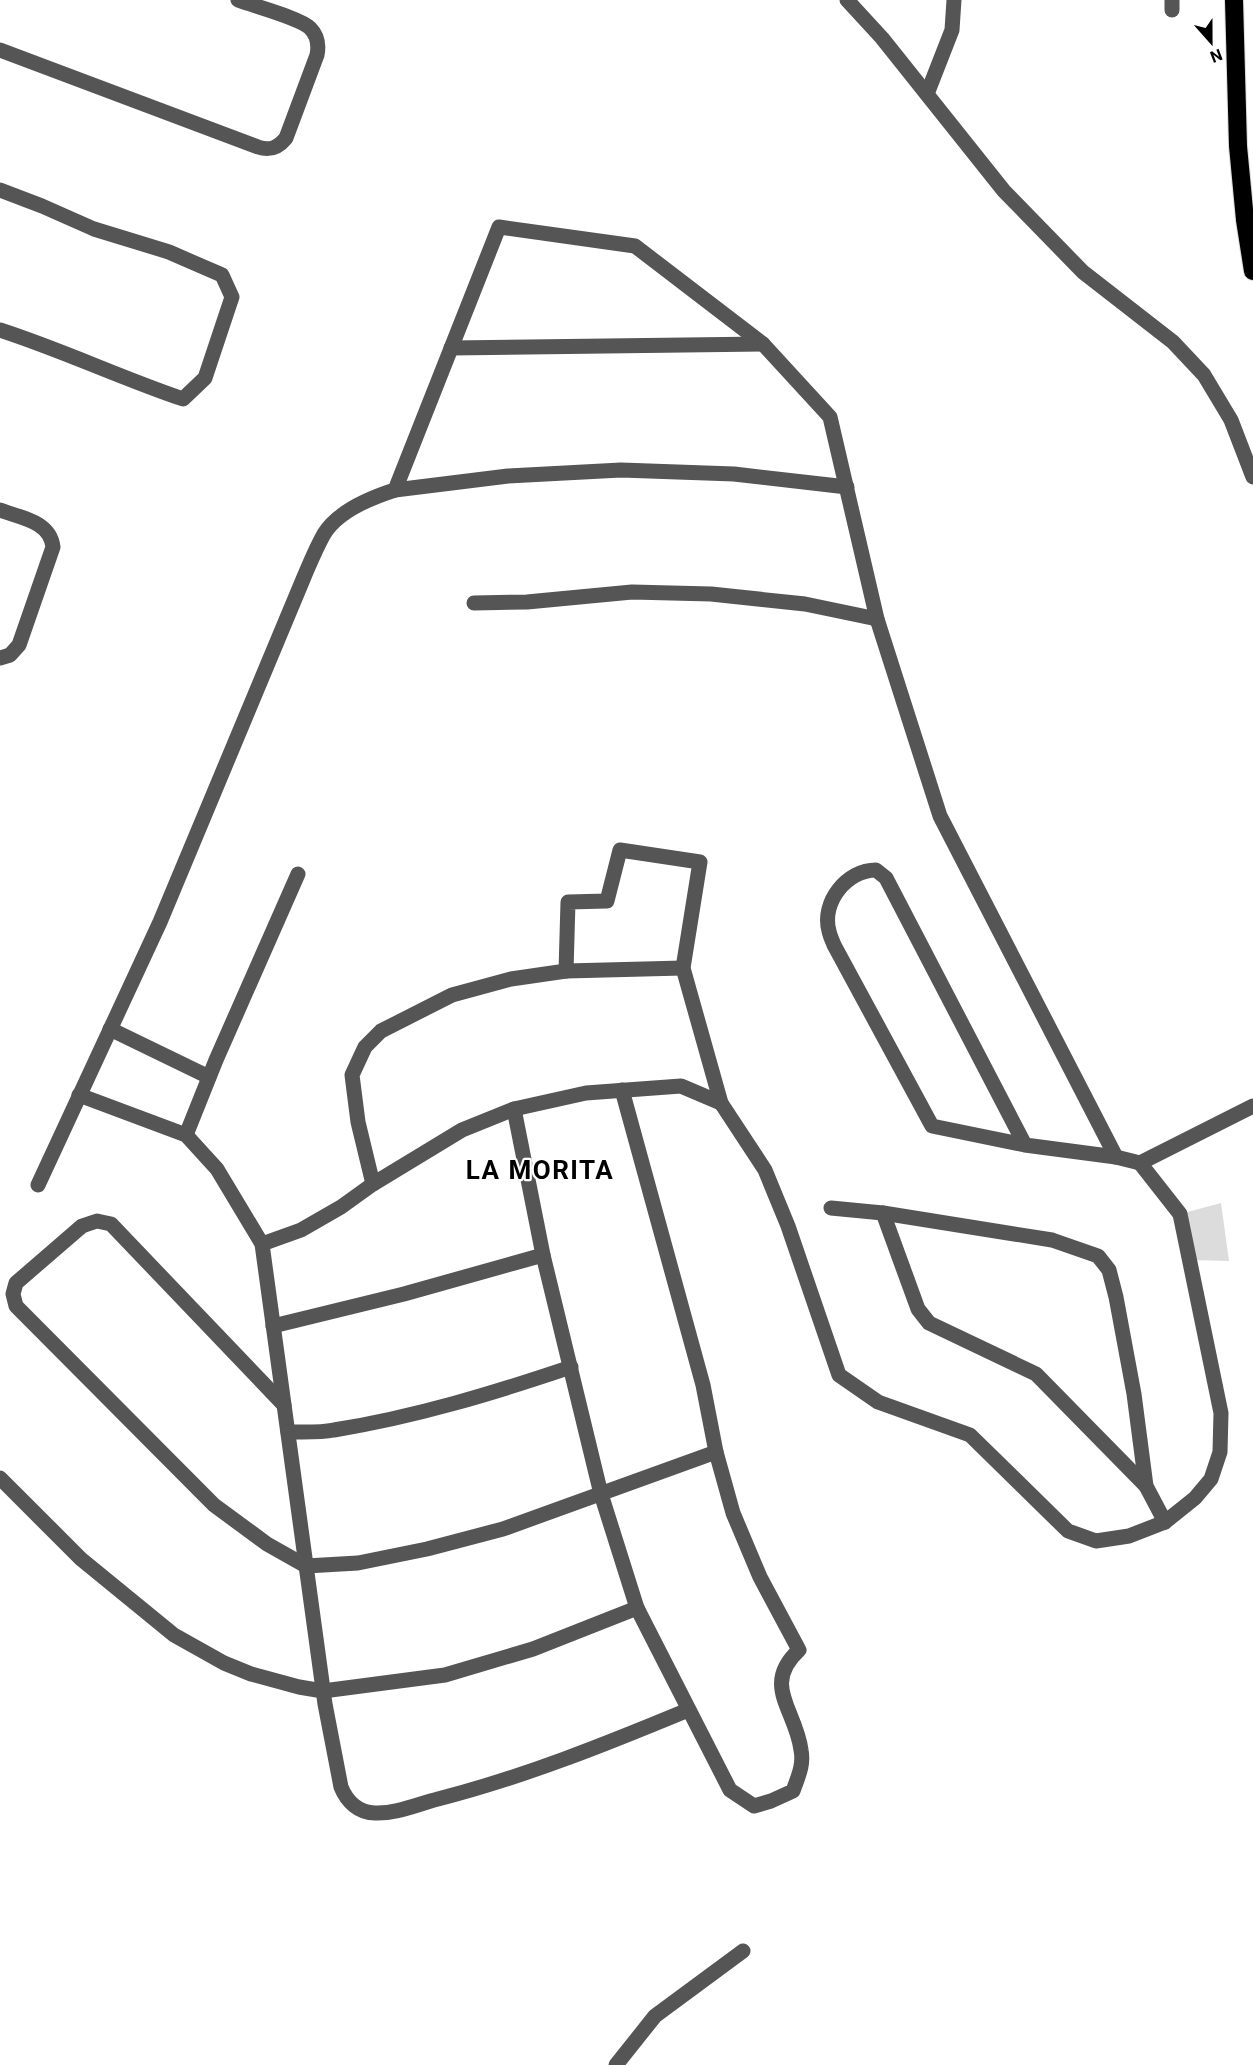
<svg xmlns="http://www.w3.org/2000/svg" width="1253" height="2065" viewBox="0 0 1253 2065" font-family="Roboto,sans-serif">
<rect width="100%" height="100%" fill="#fff"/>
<path fill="#dcdcdc" d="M1221,1203L1229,1261L1189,1260L1180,1214Z"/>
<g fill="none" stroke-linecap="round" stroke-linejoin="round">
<g stroke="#dbdbdb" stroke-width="20">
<path id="highway" d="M1234,0L1238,146L1245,220L1253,271"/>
</g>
<g stroke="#555" stroke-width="15">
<path d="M847,0L882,38L1004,191L1083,272L1173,342L1204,375L1231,420L1253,477"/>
<path d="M1172,10V0"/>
<path d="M0,50L258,147C270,151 278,148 286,138L317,55C319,45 318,36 310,28C300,18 254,6 238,0"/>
<path d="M927,94L952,30L954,0"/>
<path d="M0,190L42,206L94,229L169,252L222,275L232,297L205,378L183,399C121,378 62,350 0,330"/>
<path d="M451,348L763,344"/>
<path d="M395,490L508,476L621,470L734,474L847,487"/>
<path d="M0,510C21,518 50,521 53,547L19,645L10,655L0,658"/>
<path d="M474,603L527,602L632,592L711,594L805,604L877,619"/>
<path d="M566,971L683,968"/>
<path d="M110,1029L209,1077"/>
<path d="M79,1095L186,1135L217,1169L262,1244L325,1704L341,1787C347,1802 359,1813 375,1813C396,1814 418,1804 438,1799C524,1777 606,1744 688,1710"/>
<path d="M514,1109L543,1255L601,1494L637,1608L730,1790L754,1806L771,1801L793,1791C798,1777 804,1765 801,1750C796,1710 761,1685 799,1650L760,1577L733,1513L716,1452L703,1385L622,1090"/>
<path d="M186,1135L216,1060L298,874"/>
<path d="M1025,1145L886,878L876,870C847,870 821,902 829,931C830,936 832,940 834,945L932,1126L1025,1145L1116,1157L1140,1163"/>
<path d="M373,1184L358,1122L352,1075L365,1047L381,1031L452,995L511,979L566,971L568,902L607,901L620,850L700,862L683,968L721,1103L765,1170L788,1226L839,1375L878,1402L970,1435L1068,1531L1096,1541L1129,1536L1165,1522L1195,1498L1211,1479L1220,1452L1221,1413L1180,1214L1140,1163L1253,1106"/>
<path d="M38,1185L160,922L304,577C310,563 316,548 324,534C338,511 370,498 395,490L499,227L635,246L763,344L830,417L877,619L940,816L1116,1157"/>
<path d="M831,1208L883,1213L1052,1240L1098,1256L1109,1270L1116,1297L1134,1394L1146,1486L1165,1522"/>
<path d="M883,1213L918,1309L929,1323L1036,1374L1146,1486"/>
<path d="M262,1244L301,1230L341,1207L373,1184L462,1130L514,1109L586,1093L681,1086L721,1103"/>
<path d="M273,1326L404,1294L543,1255"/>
<path d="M284,1405L111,1224L97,1221L82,1226L16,1283L13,1294L16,1306L214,1505L267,1544L306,1566L358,1563L427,1549L503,1529L716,1452"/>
<path d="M288,1432C303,1432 319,1433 334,1430C415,1417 494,1393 571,1367"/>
<path d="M0,1478L81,1559L174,1635L224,1663L251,1674L299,1687L323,1691L445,1675L533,1649L637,1608"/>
<path d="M616,2065L655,2016L743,1951"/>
</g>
<use href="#highway" stroke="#000" stroke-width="18"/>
</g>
<g text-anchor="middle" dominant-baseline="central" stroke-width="4.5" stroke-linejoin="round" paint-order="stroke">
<g font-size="26" font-weight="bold" letter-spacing="1.5" fill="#000" stroke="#fff">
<text x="540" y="1170">LA MORITA</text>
</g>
</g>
<g transform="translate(1211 42) rotate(159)" stroke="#ffffff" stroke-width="4.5" paint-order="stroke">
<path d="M0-4.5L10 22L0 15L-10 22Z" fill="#000000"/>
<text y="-9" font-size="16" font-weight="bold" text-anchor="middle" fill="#000000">N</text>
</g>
</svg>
